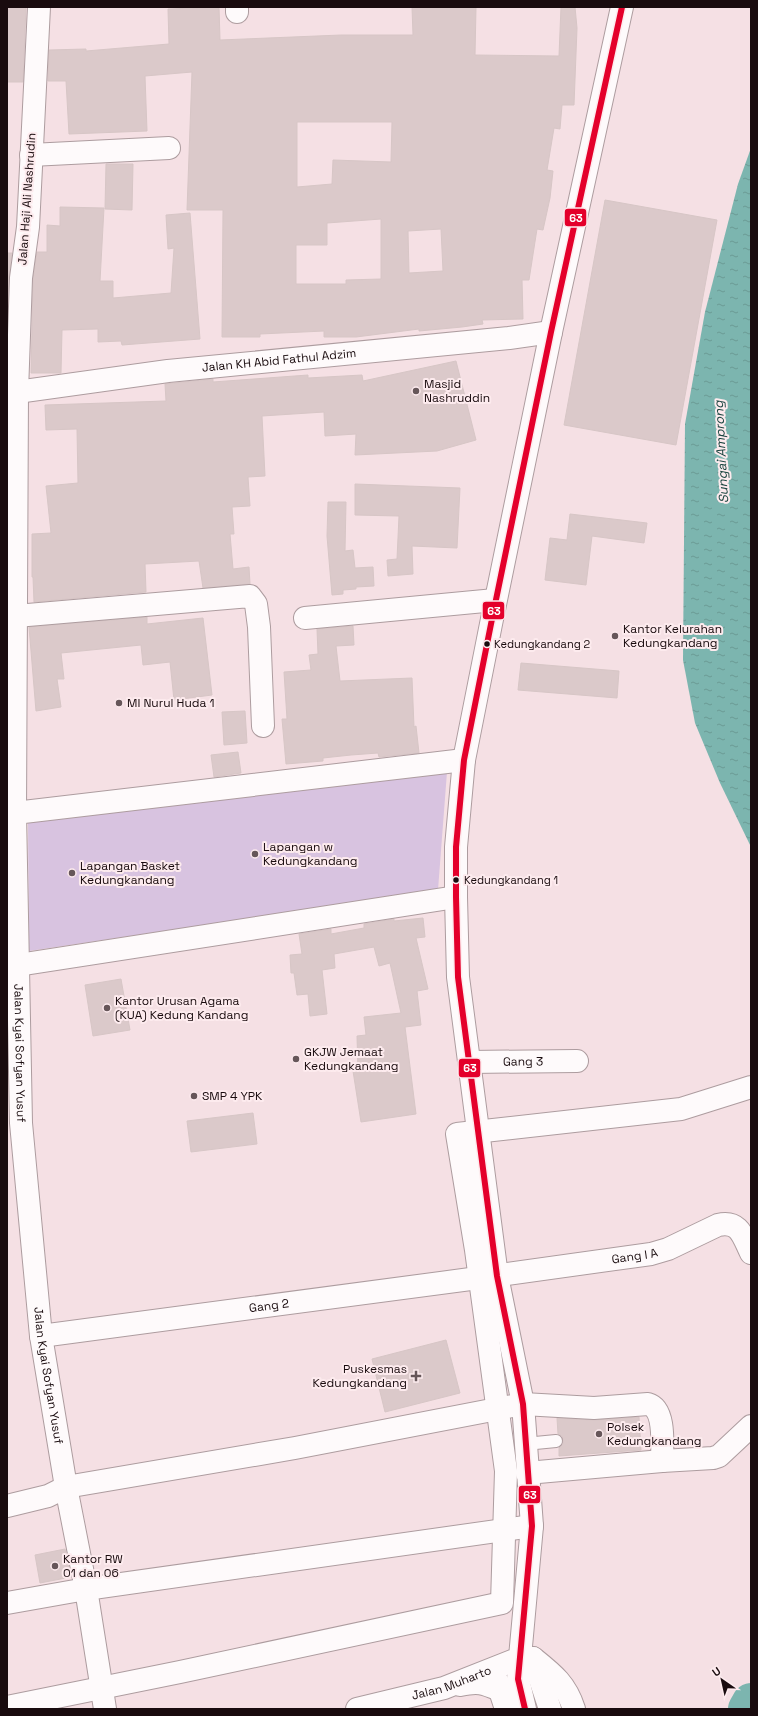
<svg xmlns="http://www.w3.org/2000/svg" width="758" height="1716" viewBox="0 0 758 1716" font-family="'Space Grotesk',sans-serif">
<defs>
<pattern id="water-ripples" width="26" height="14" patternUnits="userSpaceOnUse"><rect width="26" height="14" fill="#7cb5af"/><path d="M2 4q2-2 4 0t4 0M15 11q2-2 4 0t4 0" fill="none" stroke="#6b9a95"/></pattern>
</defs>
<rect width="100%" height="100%" fill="#f5e0e4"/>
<path fill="#d8c3e0" d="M447,772L438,890L29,951L28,821Z"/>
<path fill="url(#water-ripples)" d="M751,148V847L720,783L695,723L683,660L685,424L705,312L738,184Z"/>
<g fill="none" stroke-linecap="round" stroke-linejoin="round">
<path stroke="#7cb5af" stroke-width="38" d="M747,1709L751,1702"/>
</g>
<g fill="#dbc9ca" stroke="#d7c6c6" fill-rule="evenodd">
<path d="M7,7H26L23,82H7Z"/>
<path d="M219,7L220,40L341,35H413L412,7H476L475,55L559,56L561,7H575L577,28L574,105H562L560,129L554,128L547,170L553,171L550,198L543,230L537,229L529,280H522L523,319L482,320L483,324L462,327L419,331V329L356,337H324V331L260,334V337H222L223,210H187L192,72L145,76L147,131L69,134L66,81H48L49,50L86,49V51L169,44L168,9ZM297,122H392L391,162L333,160L332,184L297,187ZM381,219V279L346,280V284H296V245H327V223ZM441,229L443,271L409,273L408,231Z"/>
<path d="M106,164H133L132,210L105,209Z"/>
<path d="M605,200L717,220L676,445L564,425Z"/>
<path d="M60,207L104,208L100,281H113V298L171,293L174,248L168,249L166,215L190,213L200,339L122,345L121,341L98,342V329L62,330L61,373H31L33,279L37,252H47V225L60,226Z"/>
<path d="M7,253H12L9,277L7,321Z"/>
<path d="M456,361L476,440L437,451L355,455L356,434L325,436L324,412L262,416L265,476L248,477L250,506L232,507L234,534H230L233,569L249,567L250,584L203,588L199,561L145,564L146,592L34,602L33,577H32V534L51,533L46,486L78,483L77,429L46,430L45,405L166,401L165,384L213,379V382L308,375V378L362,375L363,381Z"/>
<path d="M355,484L460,488L457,548L412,546L413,574L388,576L387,560L397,559L399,516L355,515Z"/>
<path d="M328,502H346L345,551L353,550L355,568L373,567L374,586L356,587V589L343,590V594L332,595L327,536Z"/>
<path d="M570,514L647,523L644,543L592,536L586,585L545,580L550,538L567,540Z"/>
<path d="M147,617V624L203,618L212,695L174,700L170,662L143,665L141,645L61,653L64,679H57L61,707L36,711L29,627Z"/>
<path d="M353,626L354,645L336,646L340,681L412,678L414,727L416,726L419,753L379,757L378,753L351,755L323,758V761L286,764L282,719H287L284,672L311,670L309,655L318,654L317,629Z"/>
<path d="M521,663L619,671L617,698L518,690Z"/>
<path d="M245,711L247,743L224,745L222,712Z"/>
<path d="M238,752L241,773L214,777L211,755Z"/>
<path d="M423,918L425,937L416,938L428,989L417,991L421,1025L405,1027L416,1114L361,1122L353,1071L358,1070L357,1036L366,1035L364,1017L401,1013L390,963L379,966L374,947L334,954L335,968L322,970L327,1014L310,1016L308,994L297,995L294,973H291L290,955L302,954L299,934L331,929V934L364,928V924L394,919V921Z"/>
<path d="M121,979L130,1030L93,1036L85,985Z"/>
<path d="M253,1113L257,1144L191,1152L187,1121Z"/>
<path d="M446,1340L460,1393L385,1412L372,1359Z"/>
<path d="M639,1417L641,1450L559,1456V1448L563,1444V1441L562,1436L558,1434L557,1418L595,1420Z"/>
<path d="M65,1549L71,1577L40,1583L35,1555Z"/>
</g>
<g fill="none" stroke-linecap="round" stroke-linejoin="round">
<g stroke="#ad9c9f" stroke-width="14">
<path id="lane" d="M525,1444L556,1441"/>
</g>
<g stroke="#ad9c9f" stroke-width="24">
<g id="street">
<path id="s1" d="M39,7L28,227L21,278L17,392L15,813L21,1123L41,1336L66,1487L86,1589L105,1709"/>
<path d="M237,7V12"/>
<path d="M31,155L169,148"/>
<path id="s2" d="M17,392L168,371L509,338L551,332"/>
<path d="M16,616L250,596L256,604L259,627L263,726"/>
<path d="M305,618L495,600"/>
<path d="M15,813L464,760"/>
<path d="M18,965L456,897"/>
<path id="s3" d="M469,1062L577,1061"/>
<path id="s4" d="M41,1336L478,1278L651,1254L668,1249L718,1225C740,1220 743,1237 751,1253"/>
<path d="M527,1473L662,1461L713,1458L719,1456L751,1426"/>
<path d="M7,1506L48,1496L66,1487L295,1448L523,1404L594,1408L648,1404C666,1409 662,1446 662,1461"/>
<path d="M7,1603L86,1589L532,1526"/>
<path d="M533,1658C553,1674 566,1684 574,1709"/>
<path d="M494,1672L506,1709"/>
<path d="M7,1707L180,1672L502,1603L506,1471L476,1250L457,1134L681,1109L751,1087"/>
</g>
</g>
<g stroke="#ad9c9f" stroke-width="24">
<g id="primary">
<path d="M460,1685C479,1681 483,1683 500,1690"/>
<path id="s5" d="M357,1709L444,1688L520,1658H533L550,1709"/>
<path d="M525,1709L518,1679L532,1526L523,1404L497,1276L458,977L456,897V847L464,760L491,624L551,332L622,7"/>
</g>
</g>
<use href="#lane" stroke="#fefafb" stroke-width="12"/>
<use href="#street" stroke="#fefafb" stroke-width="22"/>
<use href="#primary" stroke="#fefafb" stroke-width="22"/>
<g stroke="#fdebee" stroke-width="9">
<path id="bus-1" d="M525,1709L518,1679L532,1526L523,1404L497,1276L458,977L456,897V847L464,760L491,624L551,332L622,7"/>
</g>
<use href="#bus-1" stroke="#e4002b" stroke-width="6"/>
</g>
<g fill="#665659" stroke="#fdebee" stroke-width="1.5">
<circle cx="416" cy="391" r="4"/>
<circle cx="615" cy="636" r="4"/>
<circle cx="119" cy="703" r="4"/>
<circle cx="255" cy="854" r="4"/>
<circle cx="72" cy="873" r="4"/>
<circle cx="107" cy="1008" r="4"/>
<circle cx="296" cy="1059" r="4"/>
<circle cx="194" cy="1096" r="4"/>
<path d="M414 1370h4v4h4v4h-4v4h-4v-4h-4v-4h4z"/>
<circle cx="599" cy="1434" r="4"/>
<circle cx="55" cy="1566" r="4"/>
</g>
<g fill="#190b0e" stroke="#fdebee" stroke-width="1.5">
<circle cx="487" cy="644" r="3.5"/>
<circle cx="456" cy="880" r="3.5"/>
</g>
<g text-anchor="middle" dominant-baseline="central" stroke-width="4" stroke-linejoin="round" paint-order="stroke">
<g font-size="11" fill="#190b0e" stroke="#fdebee" text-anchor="start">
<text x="494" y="644">Kedungkandang 2</text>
<text x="464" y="880">Kedungkandang 1</text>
</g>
<g font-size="12" fill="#190b0e" stroke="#fdebee">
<text transform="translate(27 199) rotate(-86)">Jalan Haji Ali Nashrudin</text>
<text stroke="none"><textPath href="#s2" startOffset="264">Jalan KH Abid Fathul Adzim</textPath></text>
<text stroke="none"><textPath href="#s1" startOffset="1047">Jalan Kyai Sofyan Yusuf</textPath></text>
<text stroke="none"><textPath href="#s3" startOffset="54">Gang 3</textPath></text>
<text stroke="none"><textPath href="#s4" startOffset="599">Gang I A</textPath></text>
<text stroke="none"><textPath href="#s4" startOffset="230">Gang 2</textPath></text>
<text stroke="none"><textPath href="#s1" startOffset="1371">Jalan Kyai Sofyan Yusuf</textPath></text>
<text stroke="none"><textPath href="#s5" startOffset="98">Jalan Muharto</textPath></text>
</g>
<g font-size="12" fill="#190b0e" stroke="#fdebee" text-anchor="start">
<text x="424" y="384">Masjid<tspan x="424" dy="14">Nashruddin</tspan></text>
<text x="623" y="629">Kantor Kelurahan<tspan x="623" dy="14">Kedungkandang</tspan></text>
<text x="127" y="703">MI Nurul Huda 1</text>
<text x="263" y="847">Lapangan w<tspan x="263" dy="14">Kedungkandang</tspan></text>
<text x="80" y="866">Lapangan Basket<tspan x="80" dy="14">Kedungkandang</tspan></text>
<text x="115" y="1001">Kantor Urusan Agama<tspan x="115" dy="14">(KUA) Kedung Kandang</tspan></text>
<text x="304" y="1052">GKJW Jemaat<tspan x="304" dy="14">Kedungkandang</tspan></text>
<text x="202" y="1096">SMP 4 YPK</text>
<text x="407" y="1369" text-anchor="end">Puskesmas<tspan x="407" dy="14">Kedungkandang</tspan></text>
<text x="607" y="1427">Polsek<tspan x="607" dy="14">Kedungkandang</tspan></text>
<text x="63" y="1559">Kantor RW<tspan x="63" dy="14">01 dan 06</tspan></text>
</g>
<g font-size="13" font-style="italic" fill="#1a443f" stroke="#fdebee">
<text transform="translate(721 452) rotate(-93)">Sungai Amprong</text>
</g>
</g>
<g stroke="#fdebee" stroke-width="1.5">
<rect x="564" y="208" width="23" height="19" rx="4" fill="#e4002b"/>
<rect x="482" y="601" width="23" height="19" rx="4" fill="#e4002b"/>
<rect x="458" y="1058" width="23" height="20" rx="4" fill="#e4002b"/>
<rect x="518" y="1485" width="23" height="19" rx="4" fill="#e4002b"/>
</g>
<g font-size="11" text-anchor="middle" font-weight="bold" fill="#fff">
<text x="576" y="222">63</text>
<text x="494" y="615">63</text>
<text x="470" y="1072">63</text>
<text x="530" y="1499">63</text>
</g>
<rect width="758" height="1716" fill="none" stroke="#190b0e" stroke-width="16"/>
<g transform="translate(722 1680) rotate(326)" stroke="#fdebee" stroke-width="3" paint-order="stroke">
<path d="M0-3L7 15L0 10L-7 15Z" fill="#190b0e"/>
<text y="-6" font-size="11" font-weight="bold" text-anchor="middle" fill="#190b0e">U</text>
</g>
</svg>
